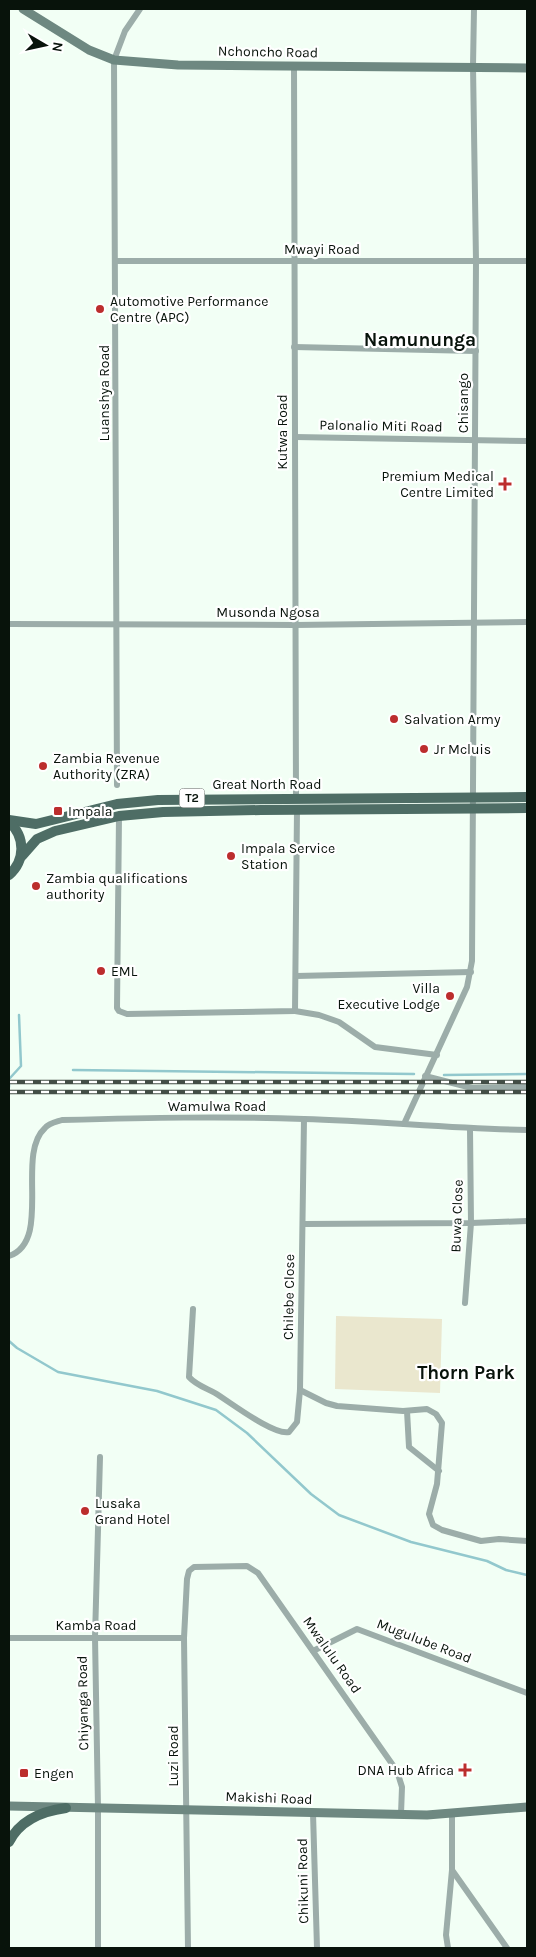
<svg xmlns="http://www.w3.org/2000/svg" width="536" height="1957" viewBox="0 0 536 1957" font-family="Karla,sans-serif">
<rect width="100%" height="100%" fill="#f2fff5"/>
<path fill="#eae7ce" d="M336,1316L442,1319L440,1393L335,1389Z"/>
<g fill="none" stroke-linecap="round" stroke-linejoin="round">
<g stroke="#92c8cd" stroke-width="2.5">
<path d="M73,1070L414,1074"/>
<path d="M444,1075L527,1074"/>
<path d="M10,1078L21,1066L19,1015"/>
<path d="M9,1083V1087"/>
<path d="M9,1341L17,1348L58,1372L157,1391L216,1410L247,1433L311,1494L339,1515L411,1542L487,1561L506,1570L527,1575"/>
</g>
<g stroke="#9cada9" stroke-width="6">
<path d="M294,66L296,798"/>
<path d="M116,261H527"/>
<path d="M294,347L476,351"/>
<path d="M295,437L527,441"/>
<path d="M9,624L295,625L527,622"/>
<path d="M117,785L114,60L125,31L140,9"/>
<path d="M119,816L117,1008L119,1011L127,1014L295,1011L297,810"/>
<path d="M296,976L471,972"/>
<path d="M295,1011L319,1015L339,1022L375,1047L437,1055"/>
<path d="M425,1076L472,1088L527,1087"/>
<path d="M404,1124L467,987L472,961L476,261L473,66L474,9"/>
<path d="M304,1224L471,1223L527,1221"/>
<path d="M9,1256C53,1241 15,1155 45,1128C49,1123 56,1122 62,1120C143,1118 224,1116 304,1119C379,1121 453,1129 527,1130"/>
<path d="M465,1303L471,1223L470,1129"/>
<path d="M193,1309L189,1377C196,1385 206,1388 215,1393C230,1402 274,1436 289,1432L297,1422L300,1390L304,1119"/>
<path d="M300,1390L326,1403L337,1406L403,1411L427,1409L436,1414L442,1423L437,1484L429,1514L433,1525L442,1530L481,1541L499,1539L527,1541"/>
<path d="M407,1411L409,1447L439,1471"/>
<path d="M9,1638H184"/>
<path d="M313,1651L357,1629L527,1693"/>
<path d="M313,1813L317,1948"/>
<path d="M452,1814V1870L507,1948"/>
<path d="M98,1948V1808L95,1637L100,1457"/>
<path d="M188,1948L184,1638L187,1579L189,1571L194,1567L247,1566L258,1573L397,1771L402,1787L401,1814"/>
<path d="M448,1948L446,1935L452,1870"/>
</g>
<g stroke="#6e8881" stroke-width="9">
<path d="M23,9L89,50L114,60L178,65L527,68"/>
<path d="M9,1806L427,1815L527,1807"/>
</g>
<g stroke="#4e6d65" stroke-width="10">
<path d="M9,820L36,824L117,804L158,800L527,797"/>
<path d="M9,822C26,837 25,861 9,875"/>
<path d="M22,856L37,839L55,831L119,816L163,812L261,810L527,808"/>
<path d="M9,1842C20,1820 43,1811 66,1808"/>
</g>
<g stroke="#434e46" stroke-width="4.5">
<g id="rail">
<path d="M9,1082H527"/>
<path d="M9,1092H527"/>
</g>
</g>
<use href="#rail" stroke="#fff" stroke-width="2.5" stroke-dasharray="8" stroke-linecap="butt"/>
</g>
<g fill="#bc2d2d" stroke="#fff" stroke-width="2">
<circle cx="100" cy="309" r="5"/>
<path d="M502.5 476.5h5v5h5v5h-5v5h-5v-5h-5v-5h5z"/>
<circle cx="394" cy="719" r="5"/>
<circle cx="424" cy="749" r="5"/>
<circle cx="43" cy="766" r="5"/>
<rect x="53" y="806" width="10" height="10" rx="2.5"/>
<circle cx="231" cy="856" r="5"/>
<circle cx="36" cy="886" r="5"/>
<circle cx="101" cy="971" r="5"/>
<circle cx="450" cy="996" r="5"/>
<circle cx="85" cy="1511" r="5"/>
<path d="M462.5 1762.5h5v5h5v5h-5v5h-5v-5h-5v-5h5z"/>
<rect x="19" y="1768" width="10" height="10" rx="2.5"/>
</g>
<g text-anchor="middle" dominant-baseline="central" stroke-width="4.5" stroke-linejoin="round" paint-order="stroke">
<rect fill="#fff" stroke="#525a54" stroke-width="1" x="179.5" y="788.5" width="25" height="19" rx="4"/>
<g font-size="12" font-weight="bold" fill="#08130b">
<text x="192" y="798">T2</text>
</g>
<g font-size="14" fill="#08130b" stroke="#fff">
<text transform="translate(268 52) rotate(1)">Nchoncho Road</text>
<text x="322" y="249">Mwayi Road</text>
<text transform="translate(104 393) rotate(-90)">Luanshya Road</text>
<text transform="translate(463 403) rotate(-90)">Chisango</text>
<text transform="translate(381 426) rotate(1)">Palonalio Miti Road</text>
<text transform="translate(282 432) rotate(-90)">Kutwa Road</text>
<text x="268" y="612">Musonda Ngosa</text>
<text x="267" y="784">Great North Road</text>
<text x="217" y="1106">Wamulwa Road</text>
<text transform="translate(457 1216) rotate(-88)">Buwa Close</text>
<text transform="translate(289 1297) rotate(-89)">Chilebe Close</text>
<text x="96" y="1625">Kamba Road</text>
<text transform="translate(424 1641) rotate(21)">Mugulube Road</text>
<text transform="translate(332 1655) rotate(55)">Mwalulu Road</text>
<text transform="translate(83 1703) rotate(-91)">Chiyanga Road</text>
<text transform="translate(173 1756) rotate(-90)">Luzi Road</text>
<text transform="translate(269 1798) rotate(2)">Makishi Road</text>
<text transform="translate(303 1881) rotate(-91)">Chikuni Road</text>
</g>
<g font-size="14" fill="#08130b" stroke="#fff" text-anchor="start">
<text x="110" y="301">Automotive Performance<tspan x="110" dy="16">Centre (APC)</tspan></text>
<text x="494" y="476" text-anchor="end">Premium Medical<tspan x="494" dy="16">Centre Limited</tspan></text>
<text x="404" y="719">Salvation Army</text>
<text x="434" y="749">Jr Mcluis</text>
<text x="53" y="758">Zambia Revenue<tspan x="53" dy="16">Authority (ZRA)</tspan></text>
<text x="68" y="811">Impala</text>
<text x="241" y="848">Impala Service<tspan x="241" dy="16">Station</tspan></text>
<text x="46" y="878">Zambia qualifications<tspan x="46" dy="16">authority</tspan></text>
<text x="111" y="971">EML</text>
<text x="440" y="988" text-anchor="end">Villa<tspan x="440" dy="16">Executive Lodge</tspan></text>
<text x="95" y="1503">Lusaka<tspan x="95" dy="16">Grand Hotel</tspan></text>
<text x="454" y="1770" text-anchor="end">DNA Hub Africa</text>
<text x="34" y="1773">Engen</text>
</g>
<g font-size="19" font-weight="bold" fill="#08130b" stroke="#fff">
<text x="420" y="340">Namununga</text>
<text x="466" y="1373">Thorn Park</text>
</g>
</g>
<rect width="536" height="1957" fill="none" stroke="#08130b" stroke-width="20"/>
<g transform="translate(45 45) rotate(99)" stroke="#ffffff" stroke-width="4" paint-order="stroke">
<path d="M0-4L9 19L0 12L-9 19Z" fill="#08130b"/>
<text y="-8" font-size="14" font-weight="bold" text-anchor="middle" fill="#08130b">N</text>
</g>
</svg>
